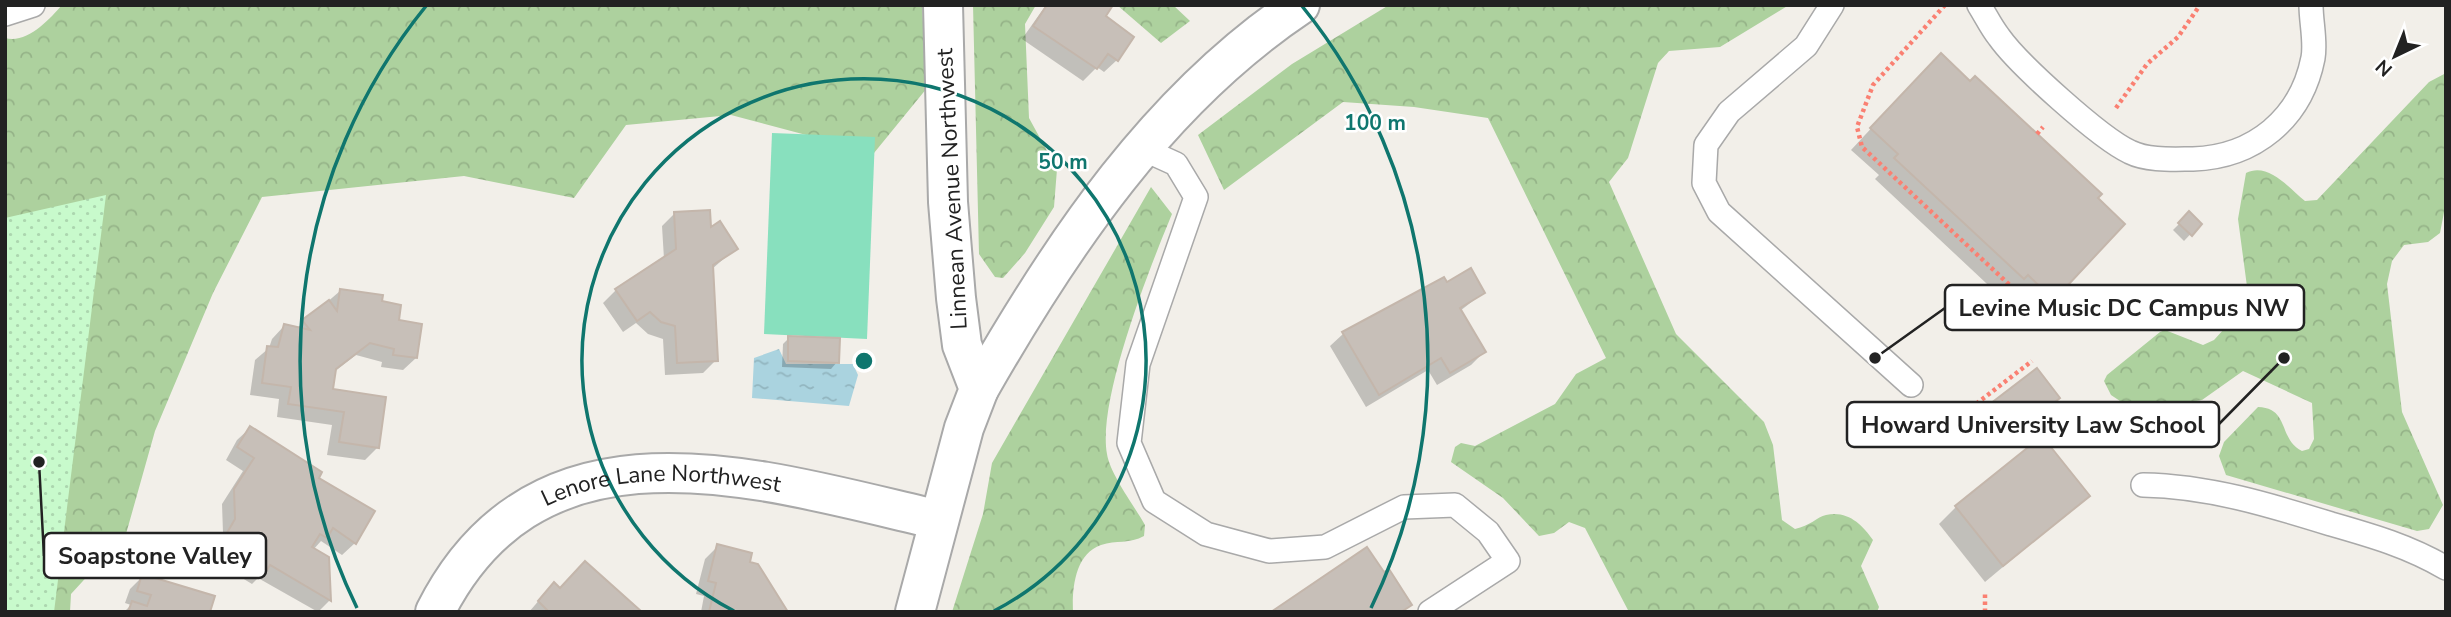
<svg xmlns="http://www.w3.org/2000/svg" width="2451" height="617" viewBox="0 0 2451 617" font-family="'Nunito Sans',sans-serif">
<defs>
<pattern id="forest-crowns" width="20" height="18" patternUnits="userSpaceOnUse" patternTransform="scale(1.75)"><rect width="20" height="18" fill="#add19e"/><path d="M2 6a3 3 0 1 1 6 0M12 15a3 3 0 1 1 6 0" fill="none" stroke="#95b388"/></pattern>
<pattern id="park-dots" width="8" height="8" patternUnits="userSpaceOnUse" patternTransform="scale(1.75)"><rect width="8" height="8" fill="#c8facc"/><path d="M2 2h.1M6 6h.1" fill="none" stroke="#acd6af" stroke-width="1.8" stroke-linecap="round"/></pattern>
<pattern id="water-ripples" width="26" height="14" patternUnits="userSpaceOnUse" patternTransform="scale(1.75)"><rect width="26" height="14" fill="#aad3df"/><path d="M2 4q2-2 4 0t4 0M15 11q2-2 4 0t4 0" fill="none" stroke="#92b5bf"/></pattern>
</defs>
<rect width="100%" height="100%" fill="#f2efe9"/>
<g fill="url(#forest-crowns)">
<path d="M62,5H922L927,88L874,153L731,115L626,125L574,198L464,176L262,197L213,293L155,431L126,534L71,594L70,612H5V38C27,44 49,20 62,5Z"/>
<path d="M973,5H1036L1025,24L1029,118L1057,169L1054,207L1025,253L1003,278L995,277L979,254Z"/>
<path d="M1117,5H1173L1190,21L1161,43Z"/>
<path d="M1389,5H1789L1720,47L1669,51L1658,63L1628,158L1609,182L1676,334L1764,422L1773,445L1782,520L1795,529C1810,526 1817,517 1826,515C1847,510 1862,524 1873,540L1861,566L1879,607L1877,612H1629L1585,528L1569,522L1554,533L1539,536L1503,498L1451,462L1455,447L1461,443L1475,446L1555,404L1576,374L1606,358L1488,118L1414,107L1343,102L1224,190L1198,135L1292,64Z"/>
<path d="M2446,73V202L2440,233L2428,242L2404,245L2392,261L2387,284L2402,412L2443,505L2429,529L2417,531L2226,475L2219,456L2224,442L2258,407C2290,408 2278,439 2302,451L2309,449L2314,439L2312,403L2243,371L2202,400L2151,409L2126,405L2111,395L2104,381L2107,375L2160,332L2165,330L2203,345L2214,340L2244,307L2248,294L2238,219L2246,173C2268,162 2288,187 2305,201L2317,200L2429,82Z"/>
<path d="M1151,187L1172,214C1150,267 1097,400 1107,454C1110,474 1135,507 1145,525L1144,536C1130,544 1116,540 1101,545C1075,554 1072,588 1073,612H952L983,514L992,463Z"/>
</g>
<path fill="url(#park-dots)" d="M106,195L54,612H5V218Z"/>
<path fill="#88e0be" d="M772,133L875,137L867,339L764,334Z"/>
<path fill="url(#water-ripples)" d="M779,349L786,364H853L858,375L849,406L752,398L754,358Z"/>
<g fill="#0003">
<path d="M1046,5H1110L1103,17L1117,60L1104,72L1097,67L1083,81L1022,39Z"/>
<path d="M1920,76L2053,298L2033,319L2006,294L2002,298L1875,179L1879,175L1851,150Z"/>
<path d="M675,213L709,230L735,249L712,269L716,360L703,373L665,375L663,339L648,334L636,323L623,332L603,303L616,290L664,259L662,226Z"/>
<path d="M2189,214L2200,224L2184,241L2173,230Z"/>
<path d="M340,291L380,302L397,322L416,358L403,370L381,367L382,362L356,355L334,372L331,391L378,447L365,460L327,455L332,425L277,417L279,399L250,395L255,360L269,348L272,339L284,326L296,329Z"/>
<path d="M1483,293L1460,311L1484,352L1471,365L1437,385L1428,370L1366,407L1330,346L1343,334L1378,313Z"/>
<path d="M789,338L837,362L831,369L782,367L783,344Z"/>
<path d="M2058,398L2000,446L1979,418L1991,405Z"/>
<path d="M250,428L316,478L355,543L342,555L321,541L313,550L327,558L329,601L318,612L258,578L252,584L209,558L223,533L222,504L243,471L226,460L237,440Z"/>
<path d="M2088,496L1985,582L1939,524L1956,507Z"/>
<path d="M718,546L786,612H701L704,596L696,594L705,559Z"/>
<path d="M143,576L208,612H124L131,605L125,603L130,589Z"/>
<path d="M560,590L639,612H529L541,598Z"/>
</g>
<g fill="#c7bfb8" stroke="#c4b6ab" stroke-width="2">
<path d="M1047,5H1113L1106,16L1134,37L1118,61L1108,54L1097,69L1033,26Z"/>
<path d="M1941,53L1970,81L1975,76L2102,194L2098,198L2125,224L2054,300L2028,275L2024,279L1894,158L1898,154L1870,128Z"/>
<path d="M710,210L711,227L720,221L738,249L713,265L718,361L677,363L675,326L661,322L650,312L637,321L615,289L676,249L674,212Z"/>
<path d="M2189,211L2202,224L2192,236L2178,223Z"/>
<path d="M1471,268L1485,293L1460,308L1486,352L1450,373L1441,358L1379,395L1342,332L1444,277L1447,282Z"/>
<path d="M340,289L383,295L382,301L401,305L399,320L422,324L417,358L393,355L394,349L370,343L336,369L333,389L386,397L379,448L339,442L344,412L288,404L291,387L262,383L267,346L278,347L284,324L310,330L302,320L329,300L337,311Z"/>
<path d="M788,336L840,338L839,363L788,361Z"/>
<path d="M2037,368L2060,398L2014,434L1990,404Z"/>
<path d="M250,426L322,472L319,478L375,511L356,544L333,528L327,538L320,534L312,547L329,557L331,601L270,565L266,572L220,545L235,519L234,489L254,458L237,447Z"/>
<path d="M2042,436L2090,496L2003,566L1955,506Z"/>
<path d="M717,544L752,553L750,562L758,564L788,612H709L716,583L708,581Z"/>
<path d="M1367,547L1384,572L1389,569L1412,605L1401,612H1271Z"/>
<path d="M585,561L642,612H549L538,601L554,582L560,588Z"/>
<path d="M142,574L215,596L210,612H128L132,601L147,606L151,595L137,591Z"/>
</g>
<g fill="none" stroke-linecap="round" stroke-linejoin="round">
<g stroke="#a9a9a9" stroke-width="26">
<g id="lane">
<path d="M1832,5L1806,46L1729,112L1706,145L1704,183L1719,212L1911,385"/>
<path d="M1979,5C1986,16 1991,27 1999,37C2018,64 2100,138 2130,152C2148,161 2175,159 2193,159C2254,157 2301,119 2313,58C2316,42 2311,22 2311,5"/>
<path d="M5,14L33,5"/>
<path d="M1143,149L1176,164L1196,197L1138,364L1129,443L1154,501L1206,534L1269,551L1325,547L1404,507L1455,505L1488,532L1508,561L1430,612"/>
<path d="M2143,485C2208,486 2270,505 2331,524C2373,536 2408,546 2446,568"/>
</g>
</g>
<g stroke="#a9a9a9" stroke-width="42">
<g id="street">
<path d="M979,389C1062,244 1159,99 1300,5"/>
<path id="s1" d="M435,612C539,405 761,479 939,520"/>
<path d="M915,612L964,428L979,389L962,345L956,298L948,202L943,5"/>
</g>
</g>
<g stroke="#fa8072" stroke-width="4.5" stroke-dasharray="3.5 3.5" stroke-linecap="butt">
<path d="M1945,5L1873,85L1857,127L1862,147L2015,290"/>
<path d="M2116,108L2147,64L2178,37L2200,5"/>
<path d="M2037,134L2043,127"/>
<path d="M1930,408L1946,427L2032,361"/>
<path d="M1985,612V593"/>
</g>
<use href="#lane" stroke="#fff" stroke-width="23"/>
<use href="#street" stroke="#fff" stroke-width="38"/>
</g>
<g fill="none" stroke="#0f766e" stroke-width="3.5">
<path d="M734 611A282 282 0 1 1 994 611"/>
<path d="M357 608A564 564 0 0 1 426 6M1302 6A564 564 0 0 1 1371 608"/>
</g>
<g text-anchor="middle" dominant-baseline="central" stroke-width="5" stroke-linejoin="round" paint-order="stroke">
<g font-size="23" fill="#222" stroke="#fff">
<text transform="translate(952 189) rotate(-93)">Linnean Avenue Northwest</text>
<text stroke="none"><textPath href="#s1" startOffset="280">Lenore Lane Northwest</textPath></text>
</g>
</g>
<circle cx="864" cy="361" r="10" fill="#0f766e" stroke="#fff" stroke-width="3.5"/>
<g font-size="21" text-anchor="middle" font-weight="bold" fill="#0f766e" stroke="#fff" stroke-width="5" stroke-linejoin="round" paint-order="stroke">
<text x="1375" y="130">100 m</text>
<text x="1063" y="169">50 m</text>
</g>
<path fill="none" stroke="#222" stroke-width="2.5" d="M1875 358L1945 308M2284 358L2219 424M39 462L44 556"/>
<g fill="#222" stroke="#fff" stroke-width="2.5">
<circle cx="1875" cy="358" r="7"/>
<circle cx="2284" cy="358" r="7"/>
<circle cx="39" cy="462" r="7"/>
</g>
<g fill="#fff" stroke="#222" stroke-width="2.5">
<rect x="1945" y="285" width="359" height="45" rx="7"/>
<rect x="1847" y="402" width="372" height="45" rx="7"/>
<rect x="44" y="533" width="222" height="45" rx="7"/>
</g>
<g font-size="24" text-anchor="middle" font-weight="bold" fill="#222">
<text x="2124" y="316">Levine Music DC Campus NW</text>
<text x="2033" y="433">Howard University Law School</text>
<text x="155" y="564">Soapstone Valley</text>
</g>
<rect width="2451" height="617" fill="none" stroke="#222222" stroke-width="14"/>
<g transform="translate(2395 56) rotate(223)" stroke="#ffffff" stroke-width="5" paint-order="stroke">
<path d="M0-5L12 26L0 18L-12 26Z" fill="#222222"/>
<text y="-10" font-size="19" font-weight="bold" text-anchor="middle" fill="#222222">N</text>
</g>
</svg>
